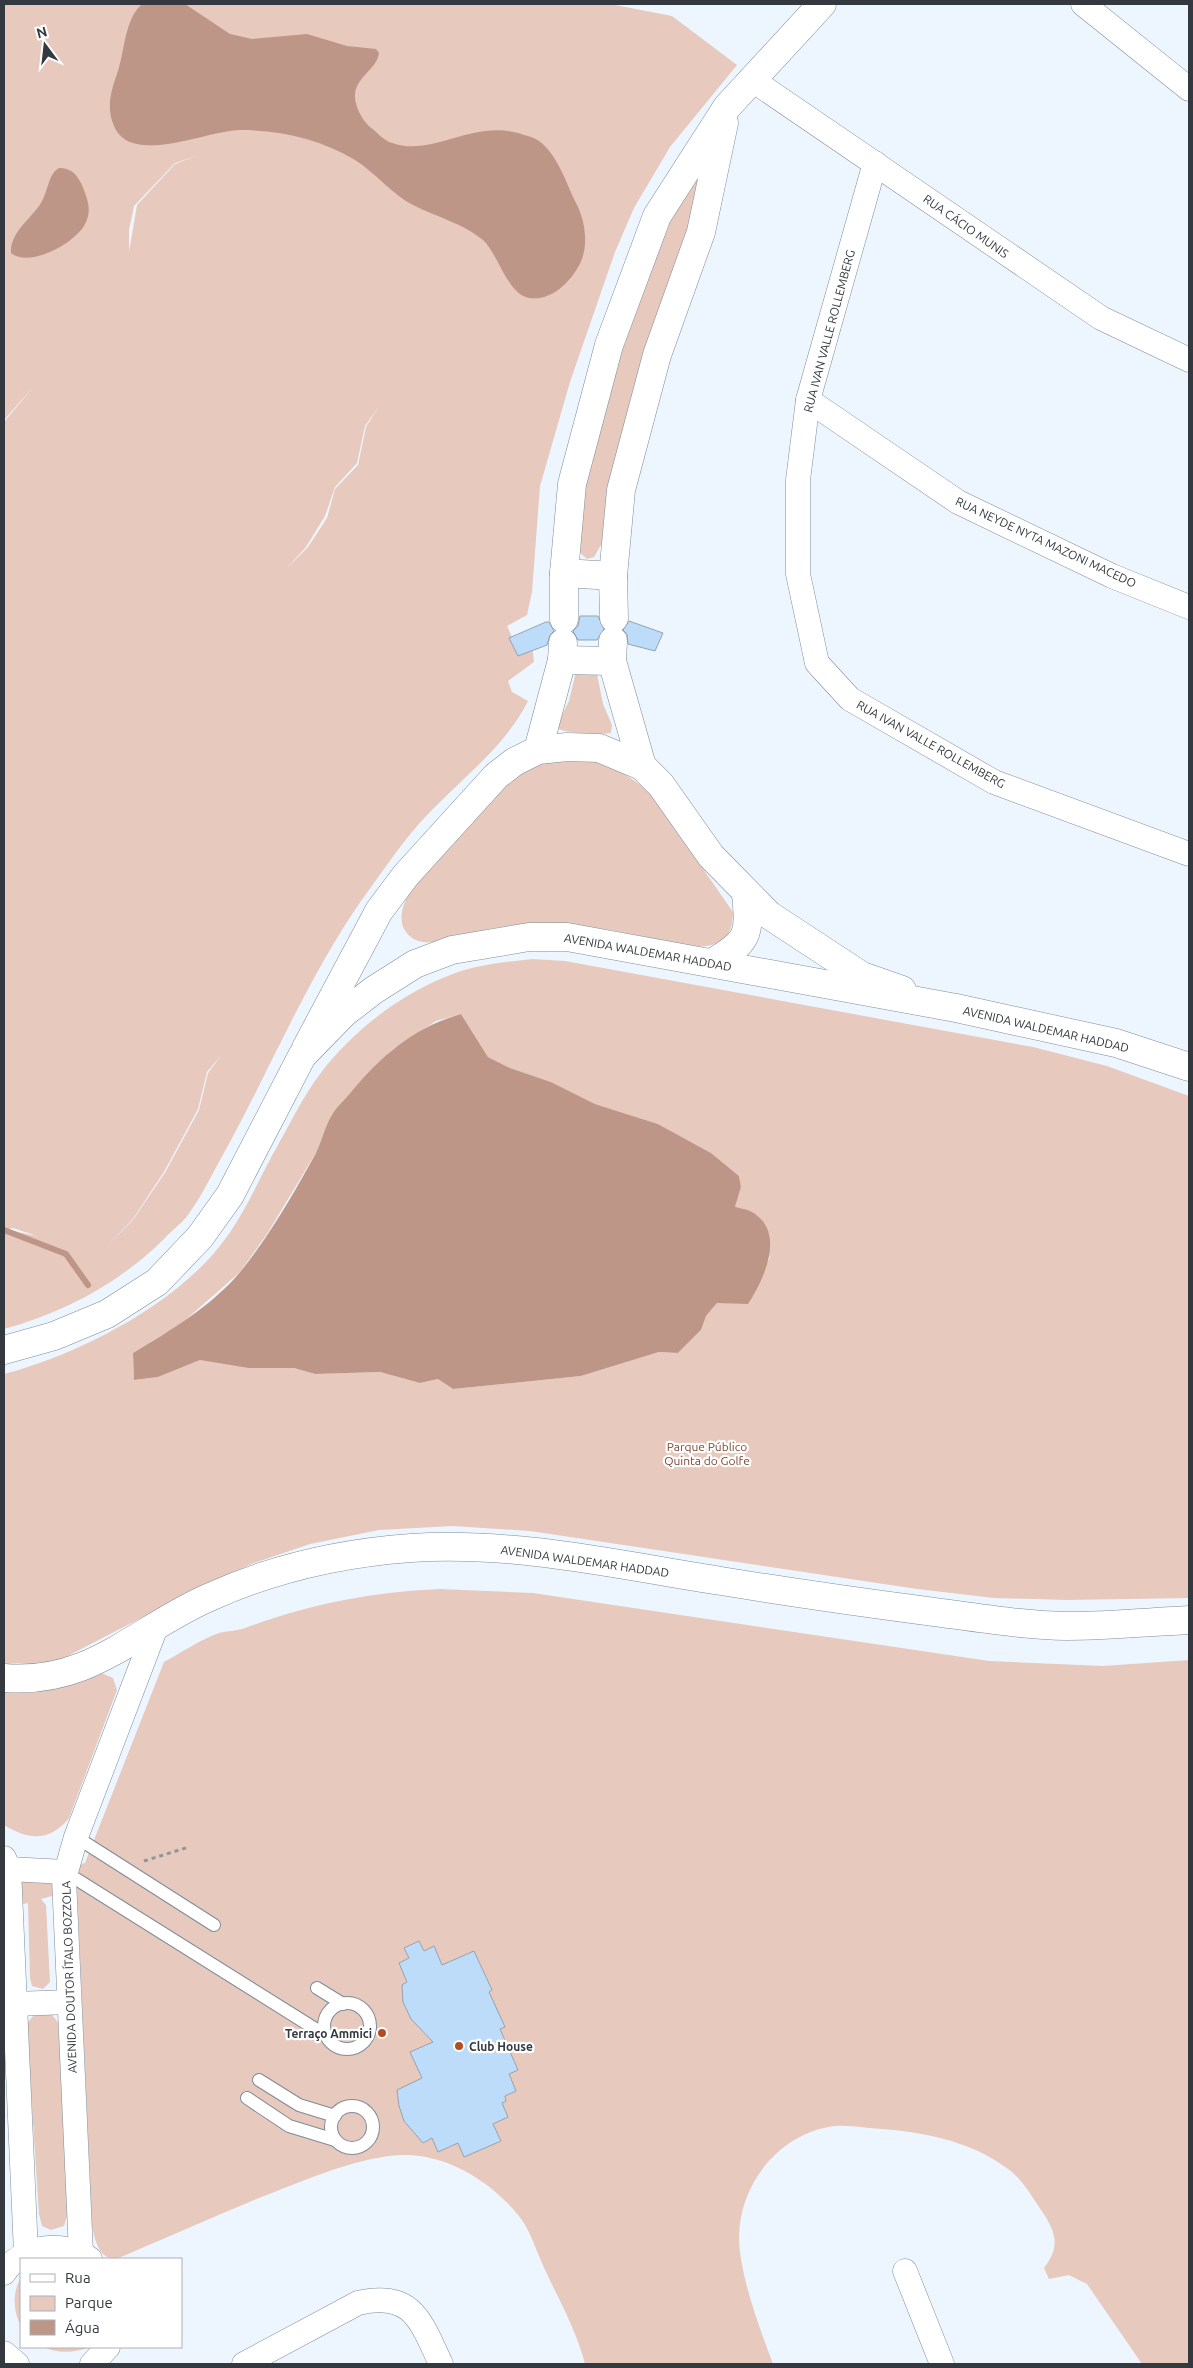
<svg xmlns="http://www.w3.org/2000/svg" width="1193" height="2368" viewBox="0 0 1193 2368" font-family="Ubuntu,sans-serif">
<rect width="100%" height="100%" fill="#edf6fe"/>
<g fill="#e7c9be" fill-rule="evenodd">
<path d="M4,4H610L672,16L737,65L670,147L634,208L615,252L570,382L540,486L532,592L527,615L507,626L518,650L532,644L534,662L508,681L512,692L528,701C506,745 465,776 431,811C405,837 383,871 361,901C309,976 273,1062 230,1142C216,1166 204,1193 188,1215C181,1224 171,1231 164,1239C118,1284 65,1312 4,1329V1232L13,1231L37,1236L13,1228L4,1230V422L35,385L4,420ZM196,156L175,164L137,205L129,252V230L134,206L175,163ZM379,406L366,427L358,465L335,489L327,518L308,547L286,569L306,547L325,516L335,487L357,463L365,426ZM222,1054L208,1073L199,1110L166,1171L133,1220L106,1247L133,1219L165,1170L198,1109L207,1072Z"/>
<path d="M708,160L669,289L631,397L609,489L602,543L594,557L587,559L577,550L582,498L609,381L662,231Z"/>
<path d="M576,672L597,674L603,704L612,725L611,733C603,735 565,733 559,729V721L569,701Z"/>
<path d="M592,759C617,769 635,778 653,797L733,912C733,939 720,946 695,947C636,936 575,918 515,925C501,927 487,929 474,932C455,936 421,953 406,932C385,903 443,853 461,833C484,808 511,768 547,761C561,758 578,760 592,759Z"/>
<path d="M532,959L565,961L1033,1047L1107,1066L1189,1096V1598L1066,1600L994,1598L917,1589L530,1531L453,1526L379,1530L310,1544L254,1563L203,1586L56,1662L4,1664V1374C77,1355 171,1307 219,1247C245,1215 259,1178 279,1143C292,1120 304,1095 320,1074C354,1029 404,991 458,972C482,964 507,962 532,959ZM461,1014L488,1057L510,1068L551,1082L595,1104L658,1124L711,1153L739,1176L741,1187L735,1207L770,1257L748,1303H717L706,1316L701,1330L678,1353L659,1352L581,1376L453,1389L438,1379L420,1383L380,1372L315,1374L294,1368L200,1360L158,1377L134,1380L133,1353L182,1323L240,1272L267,1234L317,1151L333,1114L392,1050L436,1021Z"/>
<path d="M440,1589L533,1593L989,1661L1103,1666L1189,1660V2364H1142L1087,2284L1069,2275L1049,2279L1044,2268C1062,2245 1055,2230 1039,2207C1031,2195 1021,2178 1008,2169C968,2139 918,2131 869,2128C858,2127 846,2125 835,2126C775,2133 732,2193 740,2252C745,2290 760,2329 773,2364H585C577,2332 561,2304 547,2274C538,2256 531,2231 519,2216C492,2182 446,2153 401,2155C364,2157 326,2172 292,2185C234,2207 178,2233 121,2257C100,2264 95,2241 92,2225L77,1889L41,1899L46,1905L50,1982L43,1989L32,1986L30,1978L28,1903L4,1909V1886L85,1863L164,1662C182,1652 200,1640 219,1633C227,1631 237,1631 245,1628C311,1604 371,1592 440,1589Z"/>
<path d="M101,1673L113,1678L117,1690L69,1818C50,1842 28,1840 4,1825V1690Z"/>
<path d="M35,2014H51L58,2022L69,2210L64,2226L51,2230L42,2226L39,2214L27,2029L28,2022Z"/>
<path d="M21,2277V2347H91C33,2368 0,2314 21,2277Z"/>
</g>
<g fill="#bd9687">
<path d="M142,4H185L230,34L252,39L307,34L347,46L376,49L379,53C377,69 357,76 355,94C354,105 362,120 370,127C377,132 384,141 392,143C434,158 474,117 524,135C529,136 535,138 539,141C557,154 566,182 575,201C586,221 590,249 577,269C567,285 550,301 529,298C507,294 499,255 483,240C464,224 437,217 415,206C392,195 376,173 355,160C321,139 279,130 240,130C208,130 131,167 114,126C106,108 111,91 117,74C125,52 124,20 142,4Z"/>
<path d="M59,168C72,168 77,175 82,185C87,198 92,209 86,222C79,241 30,269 11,253C10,232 31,219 41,203C48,192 48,174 59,168Z"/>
<path d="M461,1014L488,1057L510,1068L551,1082L595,1104L658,1124L711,1153L739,1176L741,1187L735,1207C739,1208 746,1209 750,1211C787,1230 765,1278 748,1304L717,1303L706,1316L701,1330L678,1353L659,1352L581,1376L453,1389L438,1379L420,1383L380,1372L315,1374L294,1368H249L200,1360L158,1377L134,1380L133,1353C171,1330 212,1306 241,1271C270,1235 294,1193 316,1153C322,1141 325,1126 332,1115C337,1106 346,1099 352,1091C382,1055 415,1027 461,1014Z"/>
</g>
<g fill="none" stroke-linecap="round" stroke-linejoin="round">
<path stroke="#bd9687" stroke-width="6" d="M4,1230L66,1254L88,1285"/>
</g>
<g fill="#bddcfa" stroke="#95a3af">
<path d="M580,616H598L604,629L597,640H578L573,631L578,626Z"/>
<path d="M629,621L663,633L655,651L628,644L627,634L623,630Z"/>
<path d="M546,622H549L554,631L550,635L547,645L518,656L509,638Z"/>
<path d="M419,1941L424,1951L434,1946L442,1965L474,1951L492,1990L489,1992L505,2027L500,2029L518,2070L509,2074L516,2091L505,2096L506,2101L502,2103L508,2117L493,2124L501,2141L464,2157L458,2143L438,2152L432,2138L423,2143L404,2121L399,2106L397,2090L422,2078L410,2052L433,2042L411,2019L403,2002L402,1985L407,1982L399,1963L409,1958L404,1948Z"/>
</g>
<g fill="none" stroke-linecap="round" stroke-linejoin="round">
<g stroke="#7e8c98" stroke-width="14">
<g id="service">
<path d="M76,1837L214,1925"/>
<path d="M65,1872L325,2035"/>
<path d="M317,1988L343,2004"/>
<circle cx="347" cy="2026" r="23"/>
<path d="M259,2080L299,2105L335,2116"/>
<path d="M247,2098L289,2126L335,2140"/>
<circle cx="352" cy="2127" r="21"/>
</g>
</g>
<g stroke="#7e8c98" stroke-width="25">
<g id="minor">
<path d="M1083,4L1189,89"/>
<path d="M751,79L1101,318L1189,360"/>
<path d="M875,163L808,400L798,480V574L817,663L850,699L994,782L1189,854"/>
<path d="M808,400L958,502L1112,576L1189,607"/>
<path d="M4,1858L9,1869L26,2253"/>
<path d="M9,1869L65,1872"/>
<path d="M15,2004L69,2002"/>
<path d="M81,2253L64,1879L76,1837L156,1627"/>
<path d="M905,2271L942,2364"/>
<path d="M4,2273C23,2244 64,2241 90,2259"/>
<path d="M4,2353L17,2364"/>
<path d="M92,2364L108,2347"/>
<path d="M244,2364L358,2303C413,2290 421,2322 441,2364"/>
</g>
</g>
<g stroke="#7e8c98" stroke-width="29">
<g id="tertiary">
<path d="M564,573L613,576"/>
<path d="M614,618L613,576L621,490L657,355L701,232L724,123"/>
<path d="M564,619V573L572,484L609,345L657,216L727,107L822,4"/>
<path d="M613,641L612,661L642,766"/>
<path d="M562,660L612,661"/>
<path d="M538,750L562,660L563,643"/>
<path d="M712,963C749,941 750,935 746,894"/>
<path d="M306,1048L379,911L406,875L496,776L514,762L538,750L567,747L599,748L642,766L661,785L711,856L769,915L862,976L902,990"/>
</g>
</g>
<g stroke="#7e8c98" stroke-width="29">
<g id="secondary">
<path d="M4,1350L54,1336L107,1314L157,1282L200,1237L230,1195L302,1056L344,1013L374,990L415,964L452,950L529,937H567L956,1008L1116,1043L1189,1067"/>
<path d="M4,1678C92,1685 136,1629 210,1597C274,1568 342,1553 411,1548C515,1541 619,1565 721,1581C789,1592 858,1602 927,1611C973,1617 1020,1625 1067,1626C1108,1626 1149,1622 1189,1620"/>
</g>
</g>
<path stroke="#8e959c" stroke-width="3" stroke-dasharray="4 4" stroke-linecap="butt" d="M144,1861L189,1847"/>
<use href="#service" stroke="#fff" stroke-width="12"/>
<use href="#minor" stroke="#fff" stroke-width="24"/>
<use href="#tertiary" stroke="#fff" stroke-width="28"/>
<use href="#secondary" stroke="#fff" stroke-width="28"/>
</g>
<g fill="#b44e21" stroke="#fff" stroke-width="2">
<circle cx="382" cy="2033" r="5"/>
<circle cx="459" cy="2046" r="5"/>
</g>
<g text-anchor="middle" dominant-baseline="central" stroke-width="4.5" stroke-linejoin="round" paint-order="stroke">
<g font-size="12" fill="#33393e" stroke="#fff">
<text transform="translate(966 226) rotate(35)">RUA CÁCIO MUNIS</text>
<text transform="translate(829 331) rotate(-75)">RUA IVAN VALLE ROLLEMBERG</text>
<text transform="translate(1046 542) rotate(25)">RUA NEYDE NYTA MAZONI MACEDO</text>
<text transform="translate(931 744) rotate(29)">RUA IVAN VALLE ROLLEMBERG</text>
<text transform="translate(648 952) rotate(10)">AVENIDA WALDEMAR HADDAD</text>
<text transform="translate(1046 1029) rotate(13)">AVENIDA WALDEMAR HADDAD</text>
<text transform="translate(585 1561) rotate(8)">AVENIDA WALDEMAR HADDAD</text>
<text transform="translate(69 1977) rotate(-92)">AVENIDA DOUTOR ÍTALO BOZZOLA</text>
</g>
<g font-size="12" fill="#7d4630" stroke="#fff">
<text x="707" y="1446">Parque Público<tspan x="707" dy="14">Quinta do Golfe</tspan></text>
</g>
<g font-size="12" font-weight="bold" fill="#33393e" stroke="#fff" text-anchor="end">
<text x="372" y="2033">Terraço Ammici</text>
<text x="469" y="2046" text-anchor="start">Club House</text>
</g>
</g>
<rect width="1193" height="2368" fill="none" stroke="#33393e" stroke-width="10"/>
<rect x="20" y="2258" width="162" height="90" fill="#ffffff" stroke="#adb0b2"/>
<rect x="30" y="2274" width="25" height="8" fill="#ffffff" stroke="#adb0b2"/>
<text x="65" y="2283" font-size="15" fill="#33393e">Rua</text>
<rect x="30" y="2296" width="25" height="15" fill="#e7c9be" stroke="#adb0b2"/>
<text x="65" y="2308" font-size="15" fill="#33393e">Parque</text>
<rect x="30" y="2320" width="25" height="15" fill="#bd9687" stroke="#adb0b2"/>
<text x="65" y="2333" font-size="15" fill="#33393e">Água</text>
<g transform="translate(45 45) rotate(345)" stroke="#ffffff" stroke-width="4" paint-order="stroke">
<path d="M0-4L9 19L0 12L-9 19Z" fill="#33393e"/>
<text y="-8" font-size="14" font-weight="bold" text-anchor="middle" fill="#33393e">N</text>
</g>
</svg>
